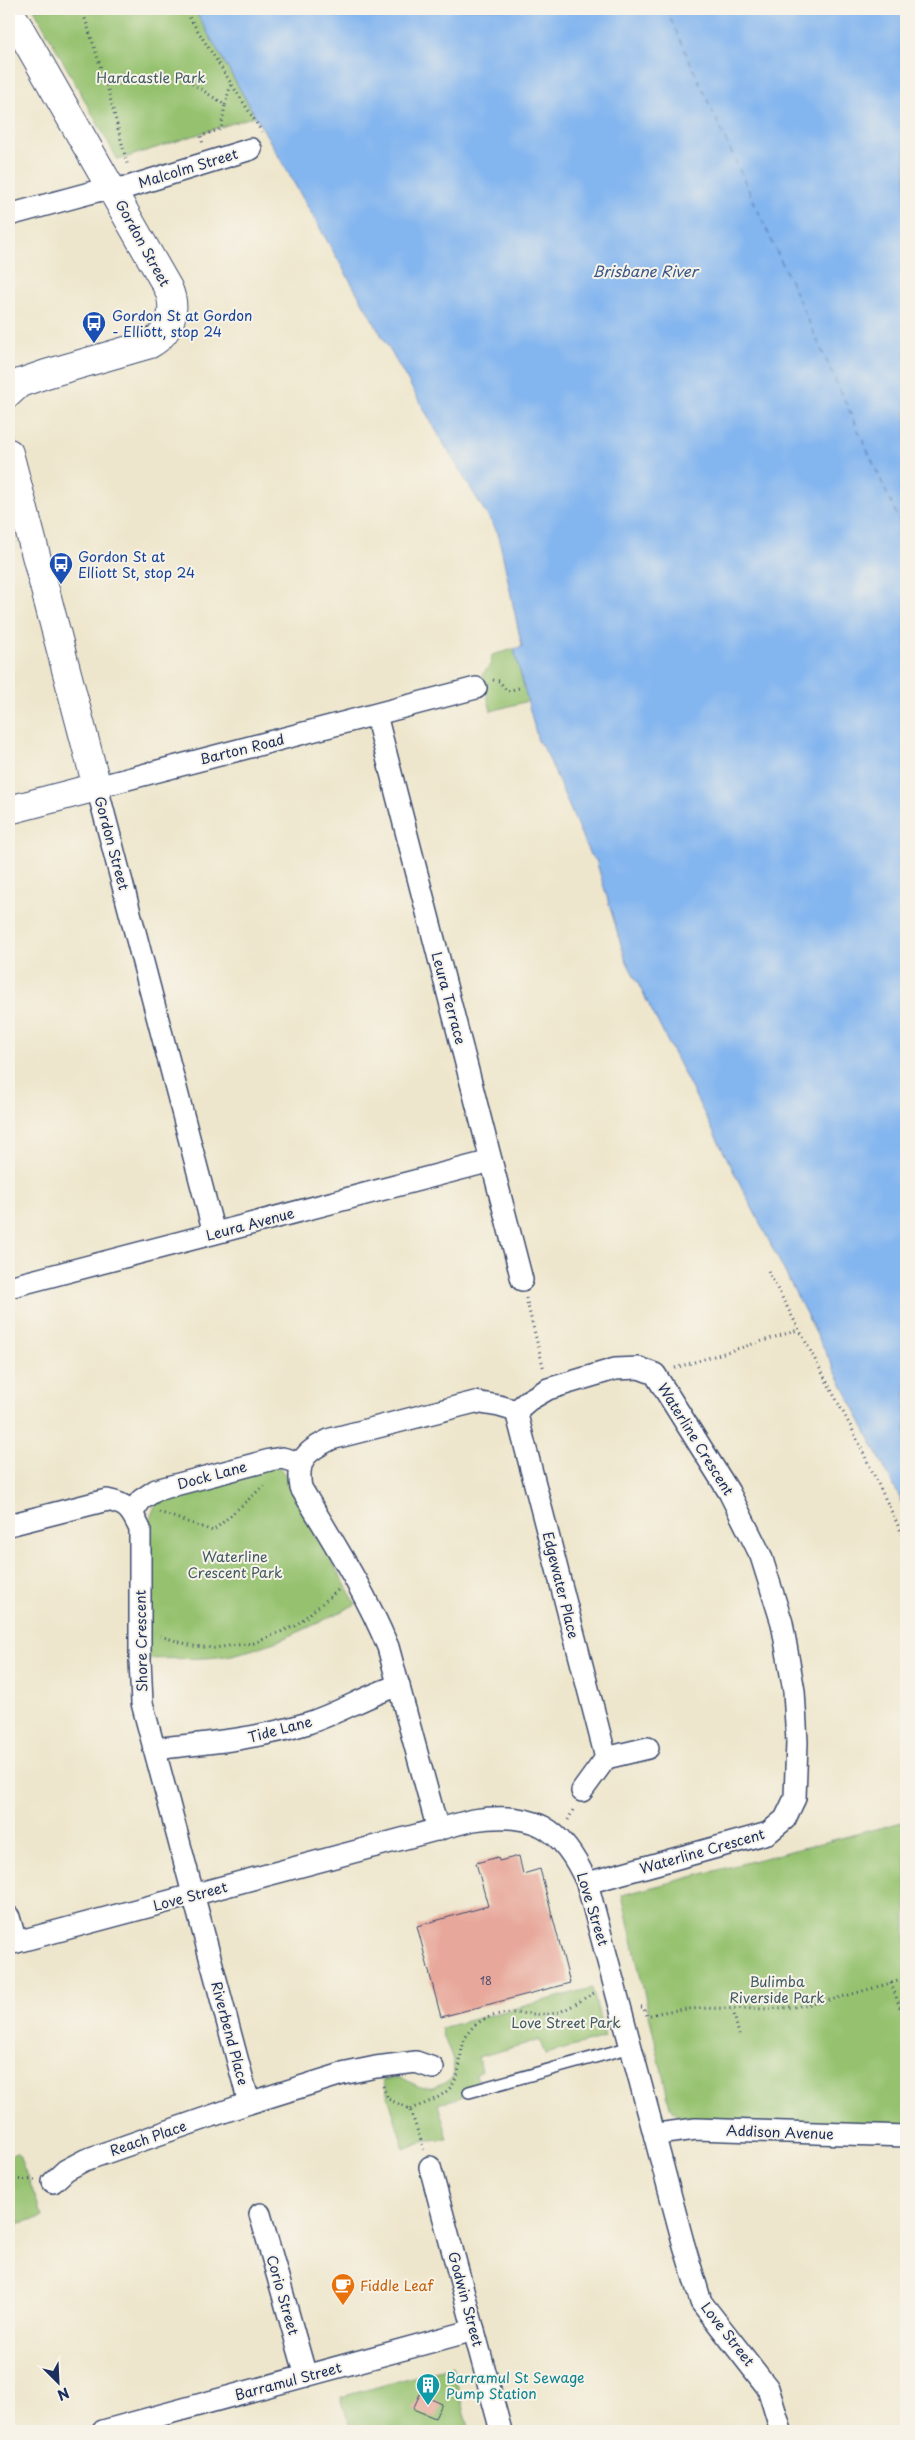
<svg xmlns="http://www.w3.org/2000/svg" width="915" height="2440" viewBox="0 0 915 2440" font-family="'Playpen Sans',sans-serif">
<rect width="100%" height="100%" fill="#f7f3e8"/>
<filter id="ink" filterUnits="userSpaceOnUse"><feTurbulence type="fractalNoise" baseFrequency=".02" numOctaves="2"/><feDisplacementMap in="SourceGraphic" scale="10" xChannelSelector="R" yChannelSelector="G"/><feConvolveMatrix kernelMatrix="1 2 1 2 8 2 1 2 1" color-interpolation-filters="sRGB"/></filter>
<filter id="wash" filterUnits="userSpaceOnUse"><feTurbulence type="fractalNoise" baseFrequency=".0096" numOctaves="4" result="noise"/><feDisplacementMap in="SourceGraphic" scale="20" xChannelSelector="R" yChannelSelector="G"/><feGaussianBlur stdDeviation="1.12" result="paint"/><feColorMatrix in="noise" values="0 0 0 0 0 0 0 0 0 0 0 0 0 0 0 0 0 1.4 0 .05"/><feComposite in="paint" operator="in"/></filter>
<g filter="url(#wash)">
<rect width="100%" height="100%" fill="#eee6cc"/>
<g fill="#96c26f" stroke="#587866">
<path d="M34,9H194L255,116L118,160Z"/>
<path d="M514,649L528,701L491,711L482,675L491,664L492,655Z"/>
<path d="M274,1464L287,1476L291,1490L356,1604C316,1624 277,1645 232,1655C206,1660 175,1658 148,1659V1524L159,1495Z"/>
<path d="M906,1821V2128L682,2121L670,2107L622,1895Z"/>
<path d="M592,1988L605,2038L545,2054L540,2040L478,2057L481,2072L476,2074L481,2091L438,2104L448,2139L426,2140L404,2149L383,2080L401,2077C424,2090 430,2094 453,2077C457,2057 445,2046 441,2028Z"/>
<path d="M18,2153L43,2217L9,2226V2155Z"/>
<path d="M452,2366L470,2431H351L341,2397Z"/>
</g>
<path fill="#83b5ef" stroke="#4f72a6" d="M194,9H906V1510L625,958L596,860L590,855L547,754L538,741L514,649L522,647L498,533L448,451Z"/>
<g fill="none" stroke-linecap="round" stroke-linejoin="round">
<path stroke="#3a578a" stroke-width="1" stroke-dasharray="6 5" stroke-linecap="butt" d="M666,9L906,535"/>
</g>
<g id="blocks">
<g fill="#e7a79a">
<path d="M519,1856L523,1874L540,1869L570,1983L441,2017L417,1926L488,1906L476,1863L498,1857L499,1861Z"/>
<path d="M420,2394L442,2404L435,2418L413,2409Z"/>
</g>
</g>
</g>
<g filter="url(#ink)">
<use href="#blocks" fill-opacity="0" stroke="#3b4a6e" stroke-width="1"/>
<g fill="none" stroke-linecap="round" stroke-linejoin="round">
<g stroke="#3b4a6e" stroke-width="14">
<path id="service" d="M469,2092L631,2047"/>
</g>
<g stroke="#3b4a6e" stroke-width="24">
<g id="minor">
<path d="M9,215L97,191L128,187L251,149"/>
<path d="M376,715L522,1280"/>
<path d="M214,1233L97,787L476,688"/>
<path d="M9,1287L491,1161"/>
<path d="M516,1411L606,1758"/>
<path d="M132,1513L141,1500L156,1490L270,1460L282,1458L301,1463"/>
<path d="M9,1525L107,1500C128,1504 131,1510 140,1529V1660L142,1703L249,2103"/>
<path d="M154,1749C206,1743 258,1739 308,1723C339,1713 368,1695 399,1685"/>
<path d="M582,1791L606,1758L648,1748"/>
<path d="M438,1830L388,1647C365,1591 332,1540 301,1488C296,1458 307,1451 331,1439L475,1402L499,1406L516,1411L529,1400L548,1389L615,1369L639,1368L655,1374L729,1492L761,1556L782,1623L794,1691L797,1742L795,1798L785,1819L768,1833L587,1883"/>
<path d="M9,1917L16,1942"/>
<path d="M9,1944L473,1820C533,1811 562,1826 587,1883L683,2242L701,2302L768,2388L781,2431"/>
<path d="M655,2137L665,2133L696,2129L906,2136"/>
<path d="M430,2167L501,2431"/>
<path d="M53,2182L66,2170L85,2160L249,2103L342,2074L376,2067L416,2062L433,2068"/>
<path d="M260,2214L306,2376"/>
<path d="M103,2431L474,2330"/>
</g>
</g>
<g stroke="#3b4a6e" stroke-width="30">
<g id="tertiary">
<path d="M9,10L168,288C178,310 170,333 150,344L46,374L20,383L9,393"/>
<path d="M9,453L97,787L9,810"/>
</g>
</g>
<g stroke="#3b4a6e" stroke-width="3" stroke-dasharray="1 4" stroke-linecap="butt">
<path d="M82,9L108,90L128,167"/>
<path d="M184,9L262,132"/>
<path d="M184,78L225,105L221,129L201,136L203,145"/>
<path d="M225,105L231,84"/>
<path d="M493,680L499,681L507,691L519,688"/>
<path d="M768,1271L852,1429L906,1542"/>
<path d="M526,1298L544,1370"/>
<path d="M675,1368L798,1330"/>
<path d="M159,1512L213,1531L267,1483"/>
<path d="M160,1636L193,1646L214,1648L254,1643L295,1626L338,1590"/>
<path d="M568,1820L574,1808"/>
<path d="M891,1983L902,2013"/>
<path d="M641,2007H643L647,2016C691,2003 735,2011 780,2008C822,2006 865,1989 906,1979"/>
<path d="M733,2010L739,2035"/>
<path d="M383,2086L388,2099L410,2109L424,2150"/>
<path d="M410,2109C424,2104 440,2099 450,2088C467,2069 453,2040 478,2023C504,2005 530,2018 556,2013C570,2009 583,1998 596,1992"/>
<path d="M9,2179L35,2180"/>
</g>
<use href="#service" stroke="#fff" stroke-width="11"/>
<use href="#minor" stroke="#fff" stroke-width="21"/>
<use href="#tertiary" stroke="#fff" stroke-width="28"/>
</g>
</g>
<defs>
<g id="bus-pin" transform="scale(1.25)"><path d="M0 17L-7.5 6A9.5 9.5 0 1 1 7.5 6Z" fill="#1a4fb4" stroke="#f7f3e8"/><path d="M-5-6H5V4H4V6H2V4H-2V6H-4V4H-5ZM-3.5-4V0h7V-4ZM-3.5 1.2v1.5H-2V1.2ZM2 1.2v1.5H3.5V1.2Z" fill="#fff"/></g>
<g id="cafe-pin" transform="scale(1.25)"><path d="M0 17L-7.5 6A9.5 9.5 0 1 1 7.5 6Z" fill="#e8710a" stroke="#f7f3e8"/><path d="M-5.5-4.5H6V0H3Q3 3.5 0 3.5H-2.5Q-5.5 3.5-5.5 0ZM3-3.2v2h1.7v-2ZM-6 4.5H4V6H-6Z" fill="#fff"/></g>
<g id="building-pin" transform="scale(1.25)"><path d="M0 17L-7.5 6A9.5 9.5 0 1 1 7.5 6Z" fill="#0f9aa8" stroke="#f7f3e8"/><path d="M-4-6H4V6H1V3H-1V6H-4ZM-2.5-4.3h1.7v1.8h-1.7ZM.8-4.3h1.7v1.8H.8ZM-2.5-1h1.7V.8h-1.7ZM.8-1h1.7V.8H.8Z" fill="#fff"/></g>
</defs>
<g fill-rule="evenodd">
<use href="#bus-pin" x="94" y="323"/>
<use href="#bus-pin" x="61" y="564"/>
<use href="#cafe-pin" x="343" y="2285"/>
<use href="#building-pin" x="428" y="2385"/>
</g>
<g text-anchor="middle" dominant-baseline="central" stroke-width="4" stroke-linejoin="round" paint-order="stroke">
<g font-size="11" fill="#4e4d6d">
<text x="486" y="1980">18</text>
</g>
<g font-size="14" fill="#405b63" stroke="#f7f3e8">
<text x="151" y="77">Hardcastle Park</text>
<text x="235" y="1556">Waterline<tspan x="235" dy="16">Crescent Park</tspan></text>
<text x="777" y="1981">Bulimba<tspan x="777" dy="16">Riverside Park</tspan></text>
<text x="566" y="2022">Love Street Park</text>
</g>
<g font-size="14" fill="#1b2f5e" stroke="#f7f3e8">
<text transform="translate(188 168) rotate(-17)">Malcolm Street</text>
<text transform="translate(143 243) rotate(61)">Gordon Street</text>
<text transform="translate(242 749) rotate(-14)">Barton Road</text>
<text transform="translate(112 843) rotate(75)">Gordon Street</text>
<text transform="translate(449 998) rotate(75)">Leura Terrace</text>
<text transform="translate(250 1224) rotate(-15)">Leura Avenue</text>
<text transform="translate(696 1439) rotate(58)">Waterline Crescent</text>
<text transform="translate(212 1475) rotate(-15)">Dock Lane</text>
<text transform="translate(561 1585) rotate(76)">Edgewater Place</text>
<text transform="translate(141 1641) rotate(-91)">Shore Crescent</text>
<text transform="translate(280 1729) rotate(-15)">Tide Lane</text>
<text transform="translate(702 1851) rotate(-16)">Waterline Crescent</text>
<text transform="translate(190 1896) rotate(-15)">Love Street</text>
<text transform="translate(593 1909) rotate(73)">Love Street</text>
<text transform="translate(230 2033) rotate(75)">Riverbend Place</text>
<text transform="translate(780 2132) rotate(2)">Addison Avenue</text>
<text transform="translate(148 2138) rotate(-19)">Reach Place</text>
<text transform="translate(283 2295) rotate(74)">Corio Street</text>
<text transform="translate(466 2299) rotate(75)">Godwin Street</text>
<text transform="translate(728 2334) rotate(52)">Love Street</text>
<text transform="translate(288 2381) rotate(-15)">Barramul Street</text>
</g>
<g font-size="14" fill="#164399" stroke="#f7f3e8" text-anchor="start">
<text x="112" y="315">Gordon St at Gordon<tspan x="112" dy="16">- Elliott, stop 24</tspan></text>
<text x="78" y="556">Gordon St at<tspan x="78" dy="16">Elliott St, stop 24</tspan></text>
</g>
<g font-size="14" fill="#c56008" stroke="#f7f3e8" text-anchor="start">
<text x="360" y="2285">Fiddle Leaf</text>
</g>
<g font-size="14" fill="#0d838f" stroke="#f7f3e8" text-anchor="start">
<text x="446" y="2377">Barramul St Sewage<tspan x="446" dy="16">Pump Station</tspan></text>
</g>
<g font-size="15" font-style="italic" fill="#3a578a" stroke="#f7f3e8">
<text x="645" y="270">Brisbane River</text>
</g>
</g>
<rect width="915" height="2440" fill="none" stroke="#f7f3e8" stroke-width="30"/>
<g transform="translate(58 2382) rotate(156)" stroke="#f7f3e8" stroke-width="4" paint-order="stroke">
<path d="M0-4L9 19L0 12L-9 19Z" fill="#1b2f5e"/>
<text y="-8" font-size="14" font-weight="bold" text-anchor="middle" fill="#1b2f5e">N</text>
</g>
</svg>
